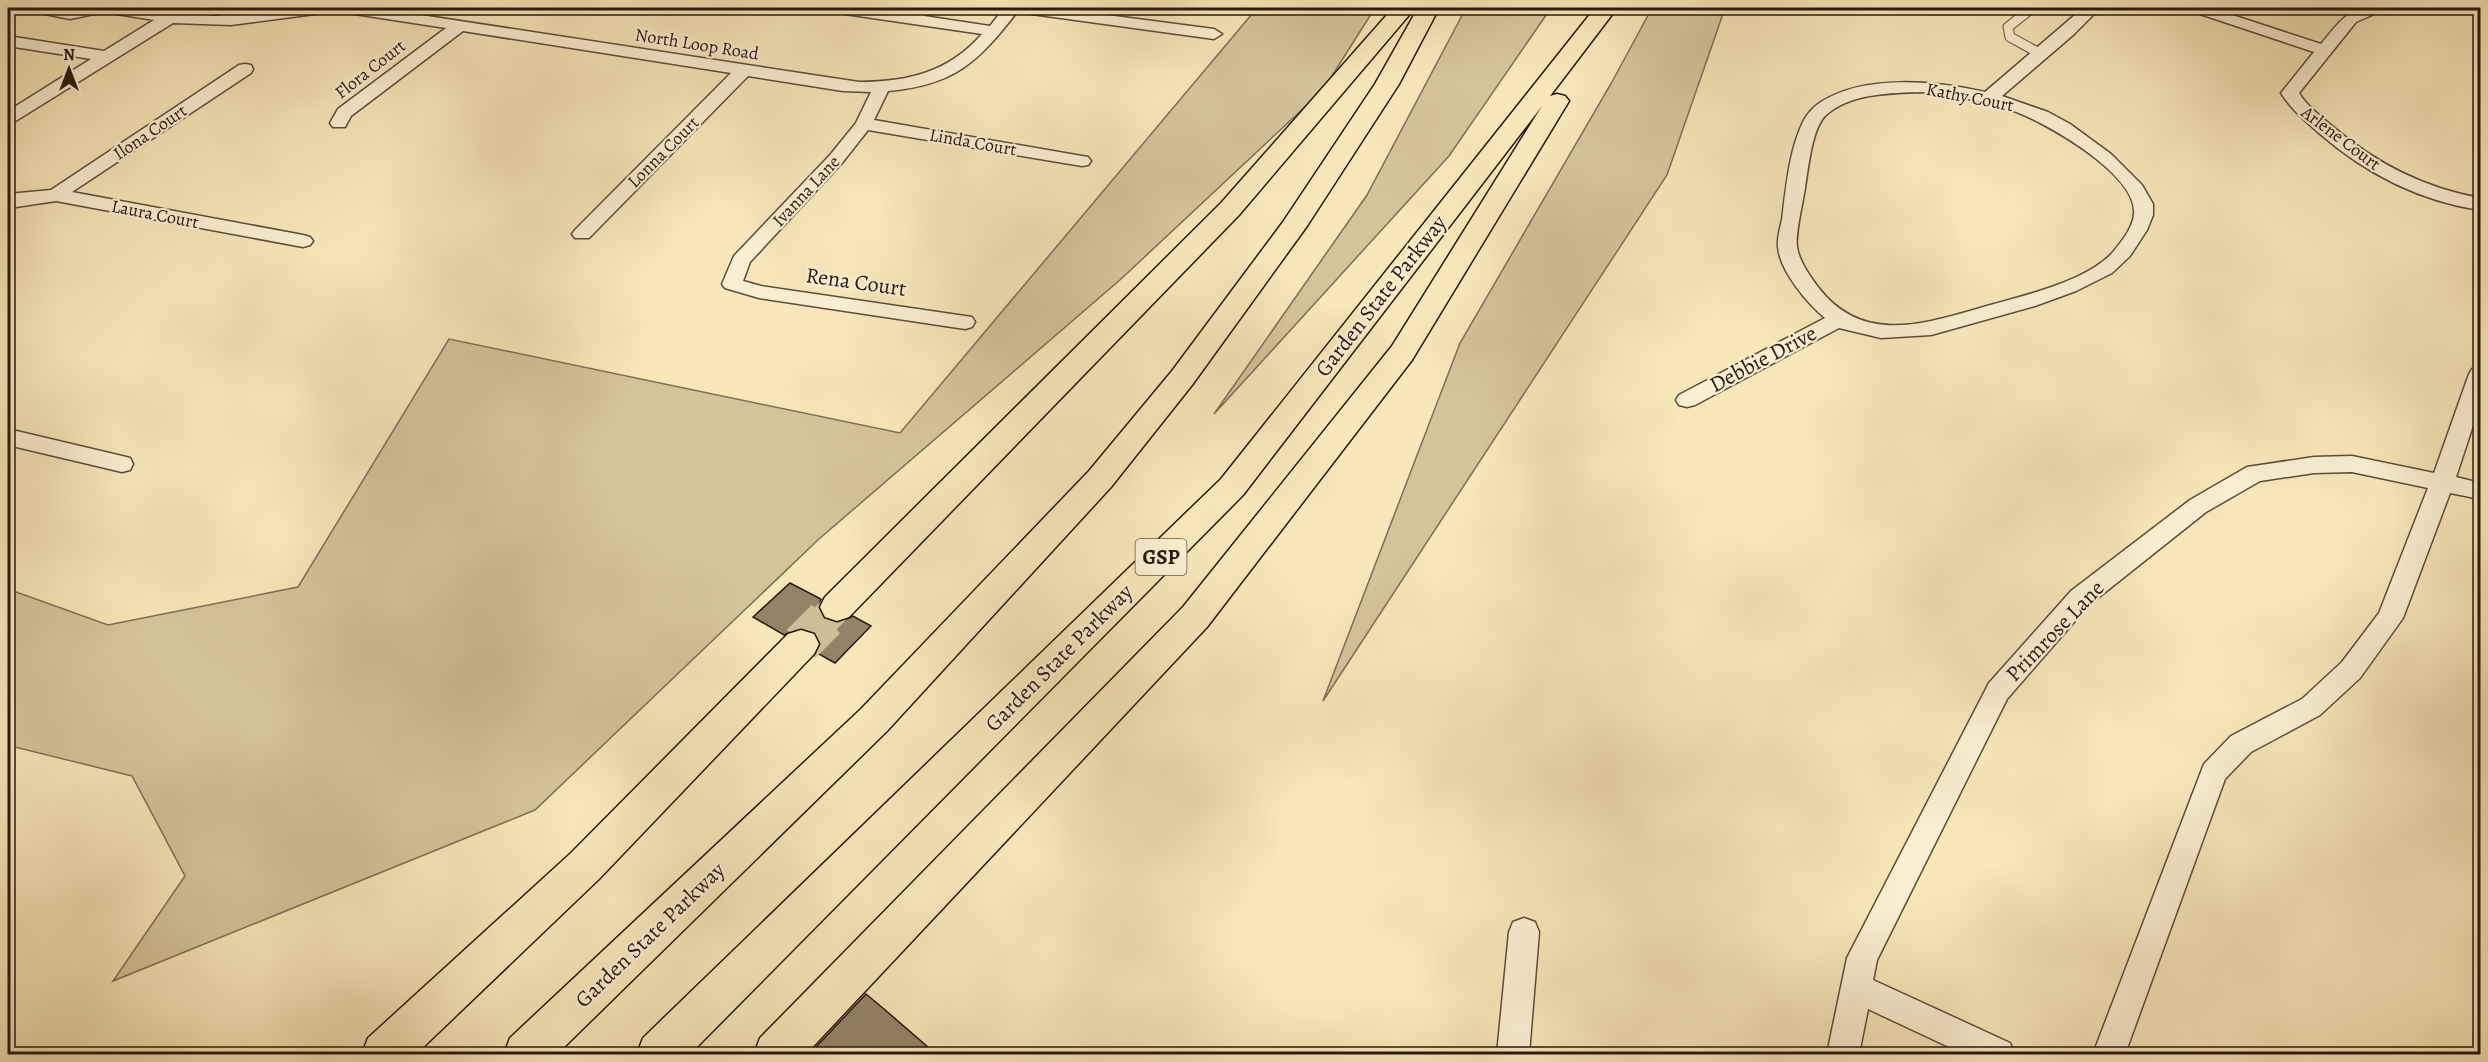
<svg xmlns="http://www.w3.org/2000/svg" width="2488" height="1062" viewBox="0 0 2488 1062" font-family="Alegreya,serif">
<rect width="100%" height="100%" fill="#f7e7b9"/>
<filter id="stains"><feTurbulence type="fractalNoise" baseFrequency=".00333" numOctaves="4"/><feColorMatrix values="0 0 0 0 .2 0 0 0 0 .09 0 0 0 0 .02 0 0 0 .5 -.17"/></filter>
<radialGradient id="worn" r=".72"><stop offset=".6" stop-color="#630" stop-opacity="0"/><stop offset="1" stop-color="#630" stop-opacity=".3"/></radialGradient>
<g fill="#d4c49c" stroke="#7e6e56" stroke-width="1.5">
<path d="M1257,8H1375L1323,90L1121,279L819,539L535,810L113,981L185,876L132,776L15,747L8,759V589L108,625L298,587L449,339L900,433Z"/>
<path d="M1466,8H1551L1449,156L1214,414L1367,195Z"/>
<path d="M1652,8H1725L1667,175L1323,701L1460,343L1612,82Z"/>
</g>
<g fill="#938468" stroke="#271810" stroke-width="1.5">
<path d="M790,583L821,599L818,608L824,619L838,623L853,616L871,626L835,663L817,653L821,643L815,632L800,628L784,635L753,617Z"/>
<path d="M866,994L884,1009L936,1054H824L816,1047Z"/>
</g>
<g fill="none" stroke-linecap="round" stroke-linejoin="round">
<path stroke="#cdbe97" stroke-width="31" stroke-dasharray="31 16" stroke-linecap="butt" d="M824,620L837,607"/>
<path stroke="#cdbe97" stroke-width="40" stroke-dasharray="40 20" stroke-linecap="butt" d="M801,644L826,619"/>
<g stroke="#5b4c3a" stroke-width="11">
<path id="service" d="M2032,8L2008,27L2010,37L2041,54"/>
</g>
<g stroke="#5b4c3a" stroke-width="3">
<g id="minor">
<path d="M27,8H134L215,16L285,8H331L323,13L231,25L173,23L14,122L8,123V111L91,59L8,46V36L104,51L154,20L104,12L70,19L29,11Z"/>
<path d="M340,8H375L859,82C908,82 949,72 982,34L838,13L832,11L830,8H867L910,14L913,8H929L924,16L990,26L1004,8H1053L1214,29L1222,34L1214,39L1017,12C978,62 955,85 888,91L874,120L1082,156L1088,157L1091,161L1088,165L1082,166L868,130L842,163L750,262L743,281L761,286L972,317L975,322L972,327L965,329L759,298L725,288L722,284L734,256L830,155L856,123L871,92L843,91L748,76L589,238H575L572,234L575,230L731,73L463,31L351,116L345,127H333L330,123L338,109L446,28L348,13Z"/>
<path d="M2083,8H2100L2073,35L2002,96L2048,112L2070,124L2111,154L2142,185L2153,204V215L2147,230L2130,256L2112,273L2076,291L2035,306L1931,335L1881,338L1839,328L1695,405L1687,407L1679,405L1676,400L1679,395L1825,318C1807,303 1780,271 1778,247C1777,239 1780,228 1782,220C1786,188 1789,151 1803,122C1807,114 1813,107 1821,102C1865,74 1936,81 1985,92ZM1922,92C1952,96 1982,100 2011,110C2044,121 2134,173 2134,211C2135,225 2122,241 2114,251C2089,280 2030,294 1994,304C1932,321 1865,349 1818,287C1810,276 1799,261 1797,247C1795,234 1803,202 1805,188C1808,170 1812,127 1826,115C1851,93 1891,93 1922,92Z"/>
<path d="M2189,8H2211L2321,44C2343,18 2346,8 2383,8L2381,11L2356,22L2299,93C2307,106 2320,116 2332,126C2375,163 2424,188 2480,198V210C2420,201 2365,173 2319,133C2305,121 2291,109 2281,93L2314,52L2191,11Z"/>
<path d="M2471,8H2480V13L2473,11Z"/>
<path d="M245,64L251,65L253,69L251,73L72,192L303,235L310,237L313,241L310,245L303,247L56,201L16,207L8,206V194L51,190L239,65Z"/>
<path d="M2480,367V404L2456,477L2480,483V499L2450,493L2403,618L2360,678L2320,715L2251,752L2225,779L2125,1054H2093L2204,764L2231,736L2302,699L2342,662L2379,613L2428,488L2352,472L2314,473L2260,481L2206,512L2089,605L2007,699L1877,960L1873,980L2010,1043L2015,1054H1964L1868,1009L1859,1054H1827L1847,958L1989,683L2071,591L2190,500L2247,467L2314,457L2352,456L2434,473L2469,374L2472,369Z"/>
<path d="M8,429L122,456L130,458L133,464L130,470L122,472L8,445Z"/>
<path d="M1524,918L1535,922L1539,932L1529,1054H1497L1509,932L1513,922Z"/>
</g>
</g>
<g stroke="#271810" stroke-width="3">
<g id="motorway">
<path d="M1393,8H1415L1239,215L849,617L837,621L825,617L820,607L825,597L1221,203Z"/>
<path d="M1418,8H1439L1399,84L1307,226L1192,385L1111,487L887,731L557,1054H504L510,1038L861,709L1089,471L1172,371L1283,222L1375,84Z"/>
<path d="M1595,8H1617L1550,96L1557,94L1565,96L1569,101L1412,360L1207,627L806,1054H754L760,1038L1183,607L1392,346L1542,106L1243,495L690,1054H637L643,1038L1221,479Z"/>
<path d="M801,630L814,634L819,644L814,654L599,879L416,1054H362L368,1038L571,853L788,634Z"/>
</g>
</g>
<use href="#service" stroke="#faefd2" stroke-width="9"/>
<use href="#minor" fill="#faefd2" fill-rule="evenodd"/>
<use href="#motorway" fill="#f7e7b9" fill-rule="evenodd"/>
</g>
<g text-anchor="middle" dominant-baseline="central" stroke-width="4.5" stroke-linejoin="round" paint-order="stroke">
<g font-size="18" fill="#271810" stroke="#faefd2">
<text transform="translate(697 44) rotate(9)">North Loop Road</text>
<text transform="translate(370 69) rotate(-38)">Flora Court</text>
<text transform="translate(1970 97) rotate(11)">Kathy Court</text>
<text transform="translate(150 132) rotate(-34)">Ilona Court</text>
<text transform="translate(2341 138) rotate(37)">Arlene Court</text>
<text transform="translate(973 142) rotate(10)">Linda Court</text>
<text transform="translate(663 152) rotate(-45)">Lonna Court</text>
<text transform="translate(806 191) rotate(-47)">Ivanna Lane</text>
<text transform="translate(155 214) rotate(11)">Laura Court</text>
</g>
<rect fill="#faefd2" stroke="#66584a" stroke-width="1.5" x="1135.5" y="539" width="51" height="36" rx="4.5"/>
<g font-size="21" font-weight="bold" fill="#271810">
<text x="1161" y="557">GSP</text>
</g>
<g font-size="22" fill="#271810" stroke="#faefd2">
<text transform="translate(856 282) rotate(8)">Rena Court</text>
<text transform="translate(1381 296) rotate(-52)">Garden State Parkway</text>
<text transform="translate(1763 359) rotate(-28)">Debbie Drive</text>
<text transform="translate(2055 631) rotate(-46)">Primrose Lane</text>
<text transform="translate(1059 658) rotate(-45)">Garden State Parkway</text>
<text transform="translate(650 935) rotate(-44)">Garden State Parkway</text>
</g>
</g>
<rect width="2488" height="1062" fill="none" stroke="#f7e7b9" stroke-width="30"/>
<rect x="9" y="9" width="2470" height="1044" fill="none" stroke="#271810" stroke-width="3"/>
<rect x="15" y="15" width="2458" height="1032" fill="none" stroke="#271810" stroke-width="1.5"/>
<g transform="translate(69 69)" stroke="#faefd2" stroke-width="4.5" paint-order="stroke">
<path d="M0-4.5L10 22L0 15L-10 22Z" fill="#271810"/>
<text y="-9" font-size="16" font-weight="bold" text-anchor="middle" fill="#271810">N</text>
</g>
<rect width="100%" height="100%" filter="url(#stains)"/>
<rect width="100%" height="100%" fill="url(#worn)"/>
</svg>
